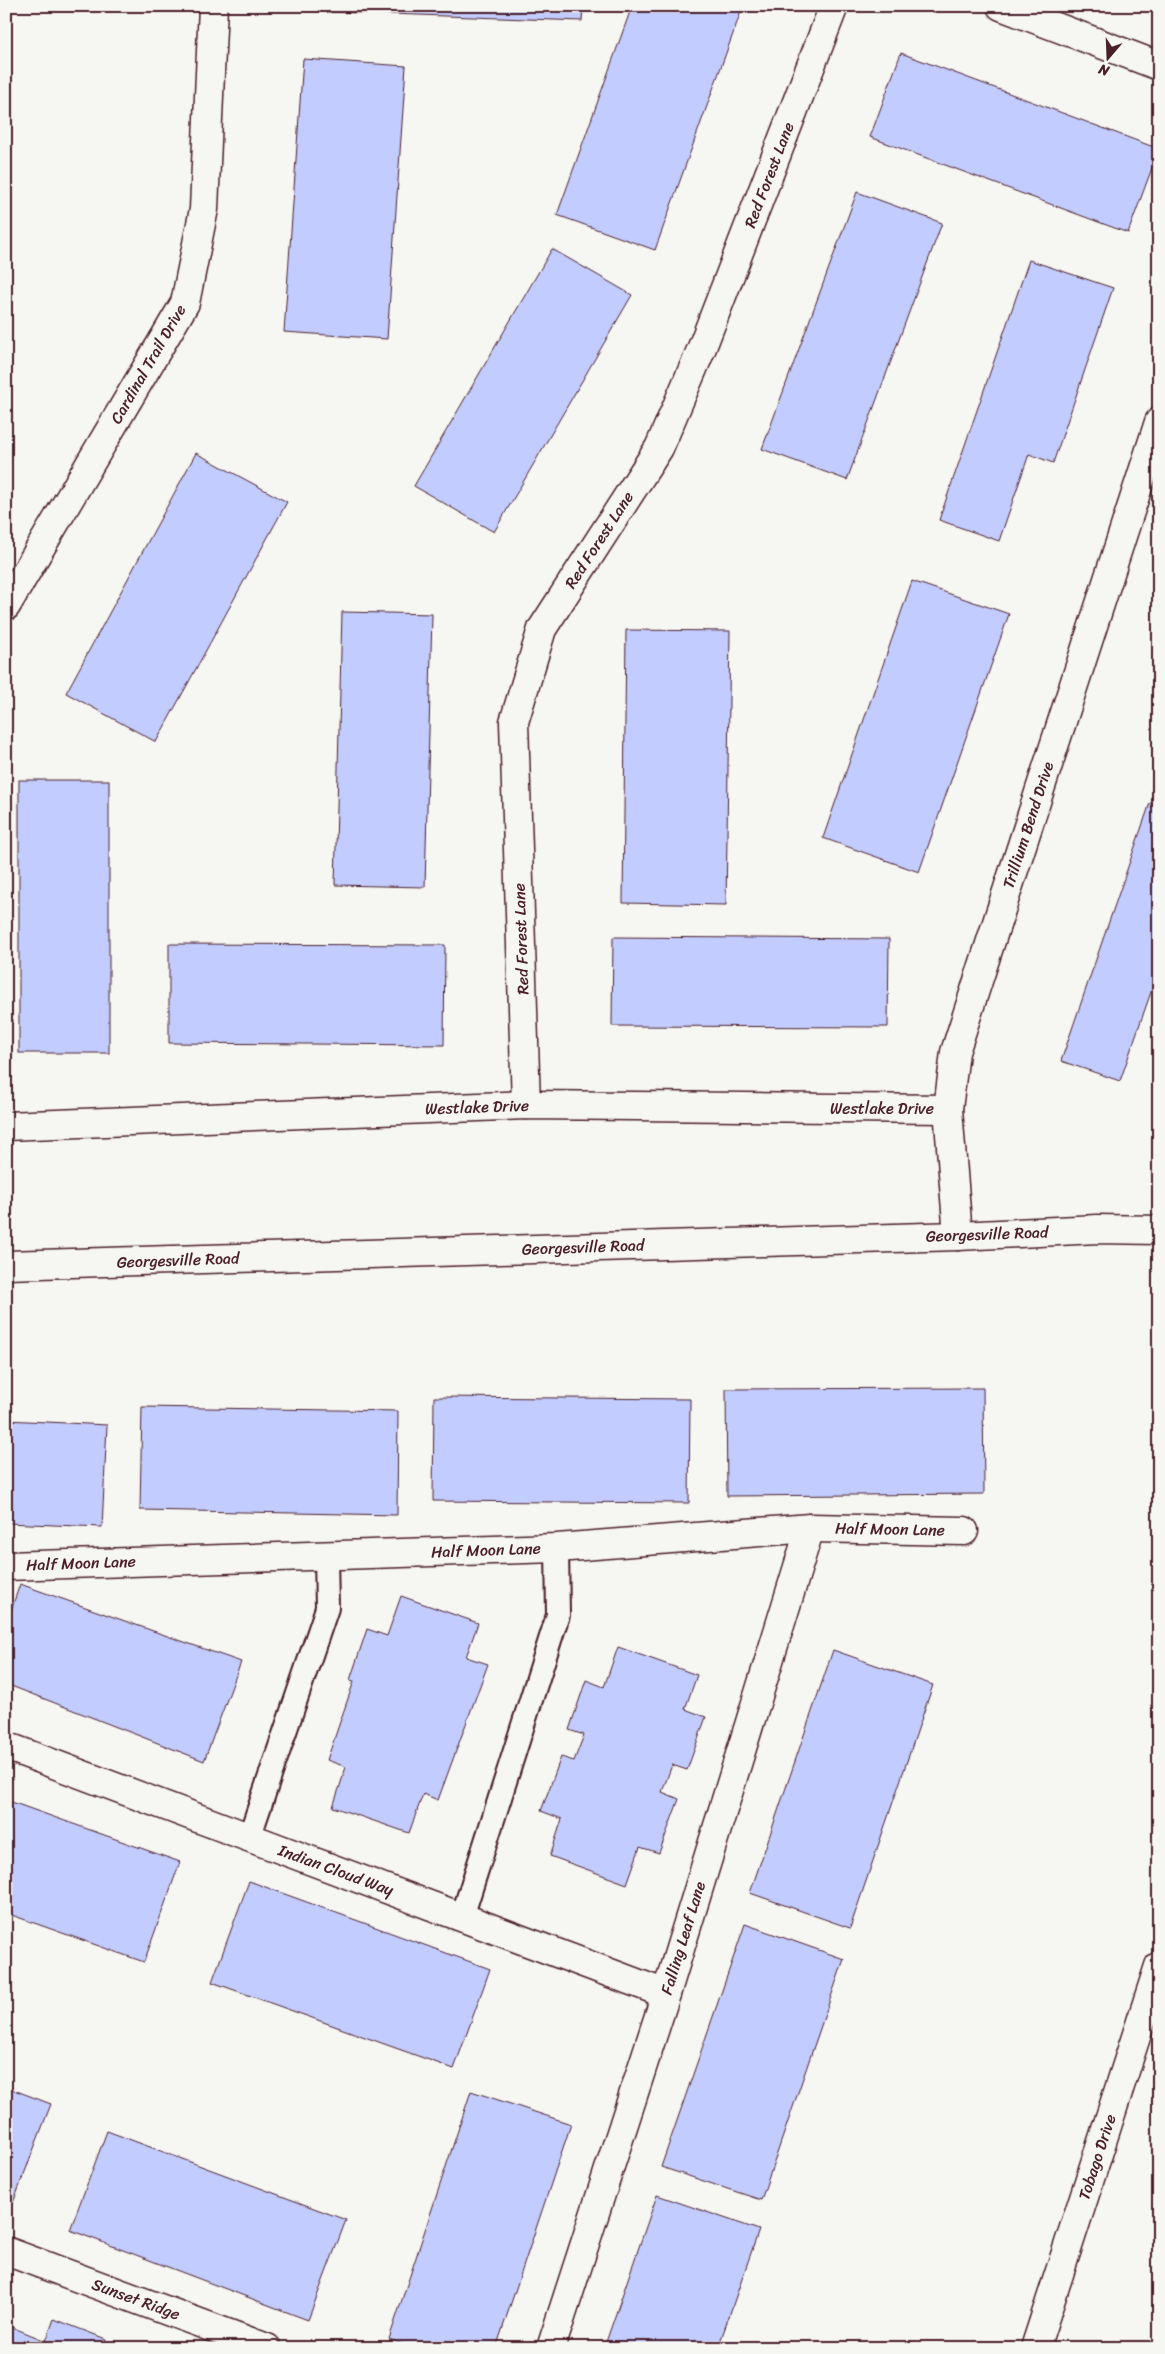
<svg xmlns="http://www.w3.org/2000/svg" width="1165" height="2354" viewBox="0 0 1165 2354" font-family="Sriracha,sans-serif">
<rect width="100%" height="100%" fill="#f6f6f2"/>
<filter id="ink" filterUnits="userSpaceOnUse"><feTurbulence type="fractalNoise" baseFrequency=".02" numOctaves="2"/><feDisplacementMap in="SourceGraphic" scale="10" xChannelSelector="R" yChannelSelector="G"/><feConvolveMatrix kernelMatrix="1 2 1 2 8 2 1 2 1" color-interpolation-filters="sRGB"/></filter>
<g filter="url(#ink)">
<g fill="#c3ccfe" stroke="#4a1f2b">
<path d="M307,6H583L582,21L307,11Z"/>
<path d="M632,6H743L655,250L557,215Z"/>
<path d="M901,53L1159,149L1128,233L870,137Z"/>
<path d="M303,59L406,66L387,339L284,332Z"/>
<path d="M857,192L942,223L847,480L762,449Z"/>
<path d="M552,249L632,295L494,532L414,486Z"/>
<path d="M1029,260L1113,288L1053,463L1029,454L999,541L939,520Z"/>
<path d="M196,453L287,502L156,742L66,693Z"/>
<path d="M912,581L1009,614L919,872L823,838Z"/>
<path d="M342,612L432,614L425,887L335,885Z"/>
<path d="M626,630L730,631L726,905L623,903Z"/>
<rect x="19" y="780" width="90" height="273"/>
<path d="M1150,803L1159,806V969L1120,1081L1061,1061Z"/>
<path d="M613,937L889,939L888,1027L612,1026Z"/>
<path d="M169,944L445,945L444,1045L169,1043Z"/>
<path d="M983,1388L984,1494L727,1496L726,1389Z"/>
<path d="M434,1397L690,1399L689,1503L433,1501Z"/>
<path d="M142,1407L398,1411L397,1515L140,1510Z"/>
<path d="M6,1420L107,1425L102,1527L6,1523Z"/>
<path d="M20,1584L241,1662L204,1761L6,1684V1625Z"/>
<path d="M401,1596L478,1623L466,1657L488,1664L438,1800L423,1794L409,1833L333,1807L346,1767L327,1760L354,1681L350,1680L367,1629L387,1636Z"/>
<path d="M618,1647L697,1675L685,1709L706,1717L687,1770L672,1765L662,1792L679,1799L659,1853L640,1847L627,1884L550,1856L562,1819L541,1811L561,1757L574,1761L584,1735L569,1730L586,1680L604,1687Z"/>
<path d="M833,1650L933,1685L850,1928L750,1893Z"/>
<path d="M6,1800L180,1862L144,1962L6,1913Z"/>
<path d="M249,1881L490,1969L454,2069L212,1982Z"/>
<path d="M745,1924L844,1959L761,2200L661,2167Z"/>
<path d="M6,2087L51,2104L13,2203L6,2201Z"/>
<path d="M471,2091L571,2124L496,2348H414L389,2339Z"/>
<path d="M107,2131L346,2220L308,2320L70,2230Z"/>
<path d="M657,2195L759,2230L718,2348H604Z"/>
<path d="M54,2319L106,2339L103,2348H6L9,2326L46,2341Z"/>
</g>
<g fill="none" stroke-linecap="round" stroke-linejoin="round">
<g stroke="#4a1f2b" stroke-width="26">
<g id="lane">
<path d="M249,1838L327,1608L326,1556"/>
<path d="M462,1917L558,1615L557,1548"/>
</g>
</g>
<g stroke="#4a1f2b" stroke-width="31">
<g id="street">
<path d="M1001,6L1159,66"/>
<path d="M6,606L185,303L204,209L213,6"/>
<path d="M526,1105L514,722L542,629L659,448L701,350L834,6"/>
<path d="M6,1126L526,1105L948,1109"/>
<path d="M958,1236L948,1109L955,1052L1159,422"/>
<path d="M6,1265L958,1236L1097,1229L1159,1230"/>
<path d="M6,1566L557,1548L810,1528L964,1531"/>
<path d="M6,1746L666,1994"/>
<path d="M6,2251L267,2348"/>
<path d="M551,2348L666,1994L810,1528"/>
<path d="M1035,2348L1159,1966"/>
</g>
</g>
<use href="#lane" stroke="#f6f6f2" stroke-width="22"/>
<use href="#street" stroke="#f6f6f2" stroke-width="28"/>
</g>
</g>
<g text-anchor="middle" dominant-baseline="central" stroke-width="4" stroke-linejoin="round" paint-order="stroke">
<g font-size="16" fill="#4a1f2b" stroke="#f6f6f2">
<text transform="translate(769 175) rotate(-69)">Red Forest Lane</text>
<text transform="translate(148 364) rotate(-60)">Cardinal Trail Drive</text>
<text transform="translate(599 540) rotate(-57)">Red Forest Lane</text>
<text transform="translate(1028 825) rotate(-72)">Trillium Bend Drive</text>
<text transform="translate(521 939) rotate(-92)">Red Forest Lane</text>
<text transform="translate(477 1107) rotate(-2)">Westlake Drive</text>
<text x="882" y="1108">Westlake Drive</text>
<text transform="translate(987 1234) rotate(-2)">Georgesville Road</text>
<text transform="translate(583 1247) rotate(-2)">Georgesville Road</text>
<text transform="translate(178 1260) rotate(-2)">Georgesville Road</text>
<text transform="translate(890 1529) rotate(1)">Half Moon Lane</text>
<text transform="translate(486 1550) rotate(-2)">Half Moon Lane</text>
<text transform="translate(81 1563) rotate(-2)">Half Moon Lane</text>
<text transform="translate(336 1870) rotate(20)">Indian Cloud Way</text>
<text transform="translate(683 1938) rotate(-73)">Falling Leaf Lane</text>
<text transform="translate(1097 2157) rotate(-72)">Tobago Drive</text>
<text transform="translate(136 2299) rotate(20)">Sunset Ridge</text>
</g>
</g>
<rect width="1165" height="2354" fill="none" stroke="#f6f6f2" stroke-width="25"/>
<rect x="12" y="12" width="1140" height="2329" fill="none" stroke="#4a1f2b" stroke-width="2" filter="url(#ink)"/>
<g transform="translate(1108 58) rotate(199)" stroke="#f6f6f2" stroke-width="4" paint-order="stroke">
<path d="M0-4L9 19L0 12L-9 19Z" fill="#4a1f2b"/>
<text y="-8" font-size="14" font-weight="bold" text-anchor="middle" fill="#4a1f2b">N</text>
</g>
</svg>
